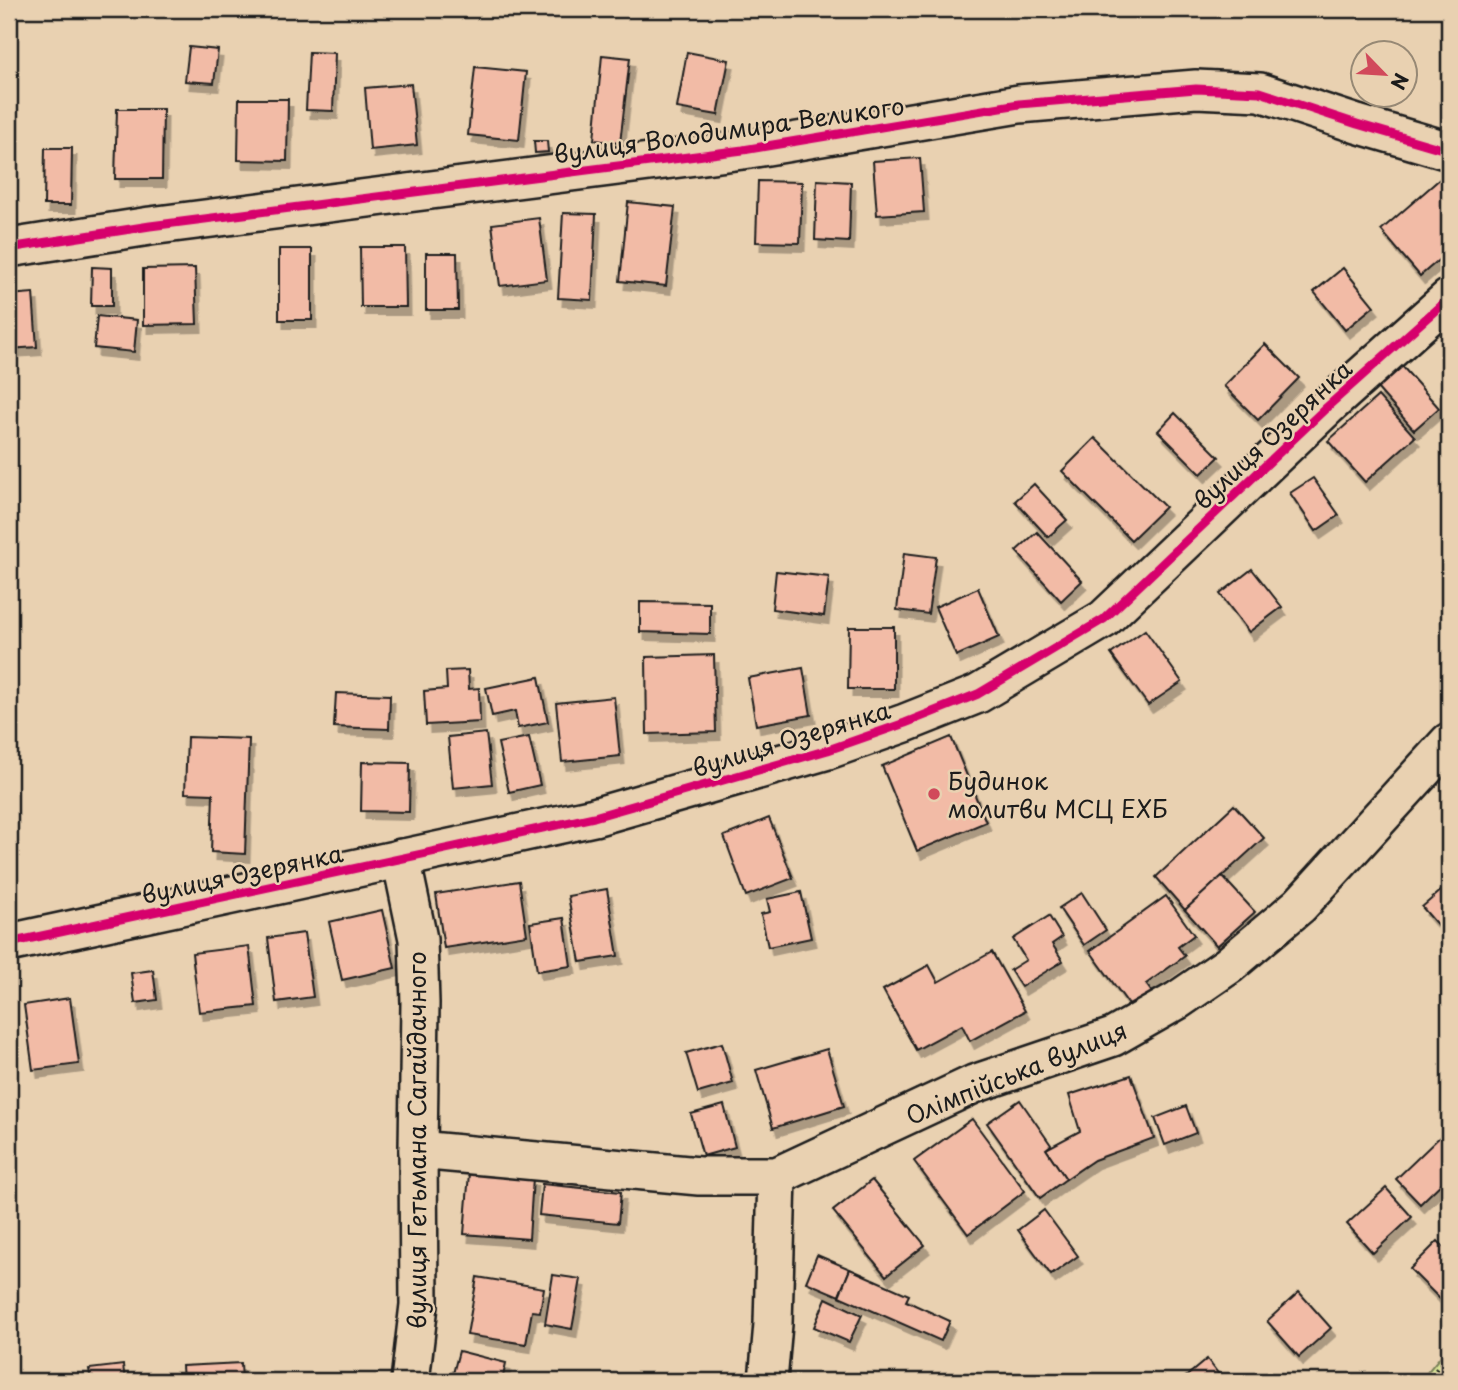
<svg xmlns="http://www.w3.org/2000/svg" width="1458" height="1390" viewBox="0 0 1458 1390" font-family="'Playpen Sans',sans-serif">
<defs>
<filter id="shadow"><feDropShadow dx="4.5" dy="8" stdDeviation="0" flood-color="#0004"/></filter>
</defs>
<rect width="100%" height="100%" fill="#e9d1b1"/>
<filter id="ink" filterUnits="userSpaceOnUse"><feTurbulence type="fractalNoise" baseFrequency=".0143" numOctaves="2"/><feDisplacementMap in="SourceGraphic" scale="14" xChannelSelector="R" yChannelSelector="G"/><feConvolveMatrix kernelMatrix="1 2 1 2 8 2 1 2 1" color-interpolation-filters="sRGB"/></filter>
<g filter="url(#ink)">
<path fill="#d8e396" stroke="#7a8059" stroke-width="2" d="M1449,1346V1381H1420Z"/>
<g fill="#f2bba6" stroke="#1c1c1c" stroke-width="2" filter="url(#shadow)">
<path d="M189,47L218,50L214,83L185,81Z"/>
<path d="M309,52L335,53L333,111L306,110Z"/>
<path d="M687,52L729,60L718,115L677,108Z"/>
<path d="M602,55L630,58L620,143L594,140Z"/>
<path d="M475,67L526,72L519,140L468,135Z"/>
<path d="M411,84L417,145L370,150L365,88Z"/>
<path d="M239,99H288L287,161L238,160Z"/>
<path d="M117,109H163L162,179H115Z"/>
<path d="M534,141H547L548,152L535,153Z"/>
<path d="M45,148H72L71,205H44Z"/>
<path d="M920,158L924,212L877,215L873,161Z"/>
<path d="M1449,171V251L1420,276L1381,230Z"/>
<path d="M817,180L851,182L849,242L815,240Z"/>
<path d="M758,181L802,182L800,243L756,242Z"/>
<path d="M628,202L675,207L666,286L620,281Z"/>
<path d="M563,213L596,214L592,300L558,298Z"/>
<path d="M539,218L547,280L500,286L492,224Z"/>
<path d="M360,247H405L406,307H361Z"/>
<rect x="279" y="249" width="33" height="71"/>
<path d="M426,253H457L458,310H426Z"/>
<path d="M92,267L112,268V306H91Z"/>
<path d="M195,268L197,324L143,325V269Z"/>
<path d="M1343,268L1374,306L1345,330L1314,292Z"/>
<path d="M33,293L37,347L9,349V295Z"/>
<path d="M97,316L137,320L134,352L94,348Z"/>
<path d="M1265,344L1299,378L1258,420L1224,386Z"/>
<path d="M1402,366L1439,408L1414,430L1377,388Z"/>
<path d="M1378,396L1415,437L1365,482L1328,441Z"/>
<path d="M1175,413L1219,457L1201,474L1158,431Z"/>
<path d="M1095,438L1165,507L1131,540L1062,471Z"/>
<path d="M1313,478L1339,515L1316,531L1290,493Z"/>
<path d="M1034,484L1067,520L1048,537L1015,501Z"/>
<path d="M1037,532L1082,581L1061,601L1016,551Z"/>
<path d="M904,553L936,557L928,614L897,610Z"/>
<path d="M1252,569L1282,607L1249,632L1220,594Z"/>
<path d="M776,571L829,577L824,616L772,609Z"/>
<path d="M978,588L999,637L956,656L935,607Z"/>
<path d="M640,602L710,603V634L640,632Z"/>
<path d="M849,627H894V689H848Z"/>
<path d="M1145,630L1182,682L1148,705L1111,654Z"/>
<path d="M714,655L716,732L647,734L646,657Z"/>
<path d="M803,668L811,715L756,725L748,678Z"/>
<path d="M468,670L469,689L479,688L480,722L426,725L424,691L447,689L446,671Z"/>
<path d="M539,677L548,722L518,728L515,711L492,716L486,688Z"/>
<path d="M336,693L390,695L389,729L334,727Z"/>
<path d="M614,697L620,756L562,762L556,703Z"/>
<path d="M486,733L492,784L453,788L448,737Z"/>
<path d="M187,737L249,739L245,854L211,852L213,794L185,793Z"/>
<path d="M529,737L540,785L509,792L498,743Z"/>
<path d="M951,737L986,822L917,851L882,766Z"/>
<path d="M362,762L410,763L409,812L361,811Z"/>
<path d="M1234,805L1264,838L1185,910L1156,877Z"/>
<path d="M769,818L793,878L746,896L724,836Z"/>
<path d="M1222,876L1255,912L1217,946L1185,910Z"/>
<path d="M519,881L527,935L444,948L436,894Z"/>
<path d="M1449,884V932L1446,935L1422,907Z"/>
<path d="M607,889L618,956L580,962L568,896Z"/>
<path d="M801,892L811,938L768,947L761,914L770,912L767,899Z"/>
<path d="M1082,893L1106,930L1084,945L1059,908Z"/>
<path d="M1166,896L1194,935L1178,947L1185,956L1146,984L1153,994L1132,1009L1090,951Z"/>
<path d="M382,910L395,968L342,980L329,922Z"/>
<path d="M1049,916L1062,937L1052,944L1063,961L1021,987L1010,970L1026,960L1013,939Z"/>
<path d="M564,918L571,966L537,971L530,923Z"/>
<path d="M304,933L313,997L276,1002L268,938Z"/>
<path d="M249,946L256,1006L199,1012L192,953Z"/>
<path d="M992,952L1025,1011L970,1041L962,1025L916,1050L883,990L929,965L938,982Z"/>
<path d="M153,970L157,1000L135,1003L131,973Z"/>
<path d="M70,998L79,1064L33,1070L24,1005Z"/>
<path d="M722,1043L733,1083L698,1093L686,1053Z"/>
<path d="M827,1049L844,1106L773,1128L756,1070Z"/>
<path d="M1131,1075L1154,1138L1094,1160L1066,1179L1046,1149L1080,1131L1069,1095Z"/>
<path d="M1020,1100L1051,1145L1046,1149L1066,1179L1040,1198L987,1123Z"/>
<path d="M724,1105L735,1147L703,1156L691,1114Z"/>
<path d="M1186,1106L1196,1133L1165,1145L1155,1118Z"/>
<path d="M972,1119L1025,1191L968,1234L914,1161Z"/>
<path d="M1449,1128V1176L1420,1204L1396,1179Z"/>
<path d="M469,1173L533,1178L529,1239L464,1234Z"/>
<path d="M872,1180L925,1245L886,1276L833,1211Z"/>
<path d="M542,1184L621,1192L618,1223L539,1215Z"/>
<path d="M1386,1188L1412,1217L1373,1253L1347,1224Z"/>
<path d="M1044,1210L1078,1256L1051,1275L1018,1230Z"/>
<path d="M1438,1241L1449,1252V1308L1410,1269Z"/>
<path d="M817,1255L850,1269L839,1296L806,1282Z"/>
<path d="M850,1269L909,1295L906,1301L950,1321L941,1341L839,1296Z"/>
<path d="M553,1275L581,1279L572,1329L545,1324Z"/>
<path d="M477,1277L544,1288L540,1312L532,1311L526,1344L467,1335Z"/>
<path d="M1299,1292L1331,1328L1299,1357L1267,1321Z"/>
<path d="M826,1298L862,1315L849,1342L814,1327Z"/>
<path d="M459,1351L506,1363L502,1381H451Z"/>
<path d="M1207,1359L1224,1381H1185L1183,1379Z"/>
<path d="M241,1363L242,1381H183L182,1366Z"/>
<path d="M123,1365L125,1381H91L89,1369Z"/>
</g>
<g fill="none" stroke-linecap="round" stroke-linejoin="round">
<g stroke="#1c1c1c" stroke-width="42">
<g id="minor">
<path d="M9,248L150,226L743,150L1019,104L1196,89L1260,92L1357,124L1449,151"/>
<path d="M401,858L418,939L420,1003L418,1150L419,1305L410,1381"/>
<path d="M9,943L594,817L828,750L905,723L978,694L1104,619L1327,407L1449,298"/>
<path d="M418,1150L699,1176H777L974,1084L1113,1037L1178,1000L1229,965L1300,905L1449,742"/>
<path d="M768,1381L773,1324L777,1176"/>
</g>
</g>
<path stroke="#1c1c1c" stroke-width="4.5" stroke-dasharray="2 5" stroke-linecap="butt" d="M1427,1381L1449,1354"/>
<use href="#minor" stroke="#e9d1b1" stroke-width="37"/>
<g stroke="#e9d1b1" stroke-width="13">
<g id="cycleway">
<path d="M9,248L150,226L743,150L1019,104L1196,89L1260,92L1357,124L1449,151"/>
<path d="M9,943L594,817L828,750L905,723L978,694L1104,619L1327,407L1449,298"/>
</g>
</g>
<use href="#cycleway" stroke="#d6006c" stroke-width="9"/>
</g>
</g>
<circle fill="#d1495b" stroke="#e9d1b1" stroke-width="2.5" cx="934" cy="794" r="7"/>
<g text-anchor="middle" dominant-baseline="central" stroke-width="5" stroke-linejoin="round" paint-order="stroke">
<g font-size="24" fill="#1c1c1c" stroke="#e9d1b1">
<text transform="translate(729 129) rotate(-8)">вулиця Володимира Великого</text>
<text transform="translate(1272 434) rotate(-43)">вулиця Озерянка</text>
<text transform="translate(791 738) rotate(-17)">вулиця Озерянка</text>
<text transform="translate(242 873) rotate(-12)">вулиця Озерянка</text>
<text transform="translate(1016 1072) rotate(-22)">Олімпійська вулиця</text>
<text transform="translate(416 1140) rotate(-90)">вулиця Гетьмана Сагайдачного</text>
</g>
<g font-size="24" fill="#1c1c1c" stroke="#e9d1b1" text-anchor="start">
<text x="948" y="780">Будинок<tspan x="948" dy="28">молитви МСЦ ЕХБ</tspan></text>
</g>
</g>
<rect width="1458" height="1390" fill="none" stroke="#e9d1b1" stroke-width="35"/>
<rect x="18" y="18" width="1423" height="1355" fill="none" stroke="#1c1c1c" stroke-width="2.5" filter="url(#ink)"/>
<g transform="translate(1384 74) rotate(115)"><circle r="33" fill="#e9d1b1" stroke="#978975" stroke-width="2"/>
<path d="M0-5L12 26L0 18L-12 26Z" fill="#d1495b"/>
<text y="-10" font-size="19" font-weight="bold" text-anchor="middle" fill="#1c1c1c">N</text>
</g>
</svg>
